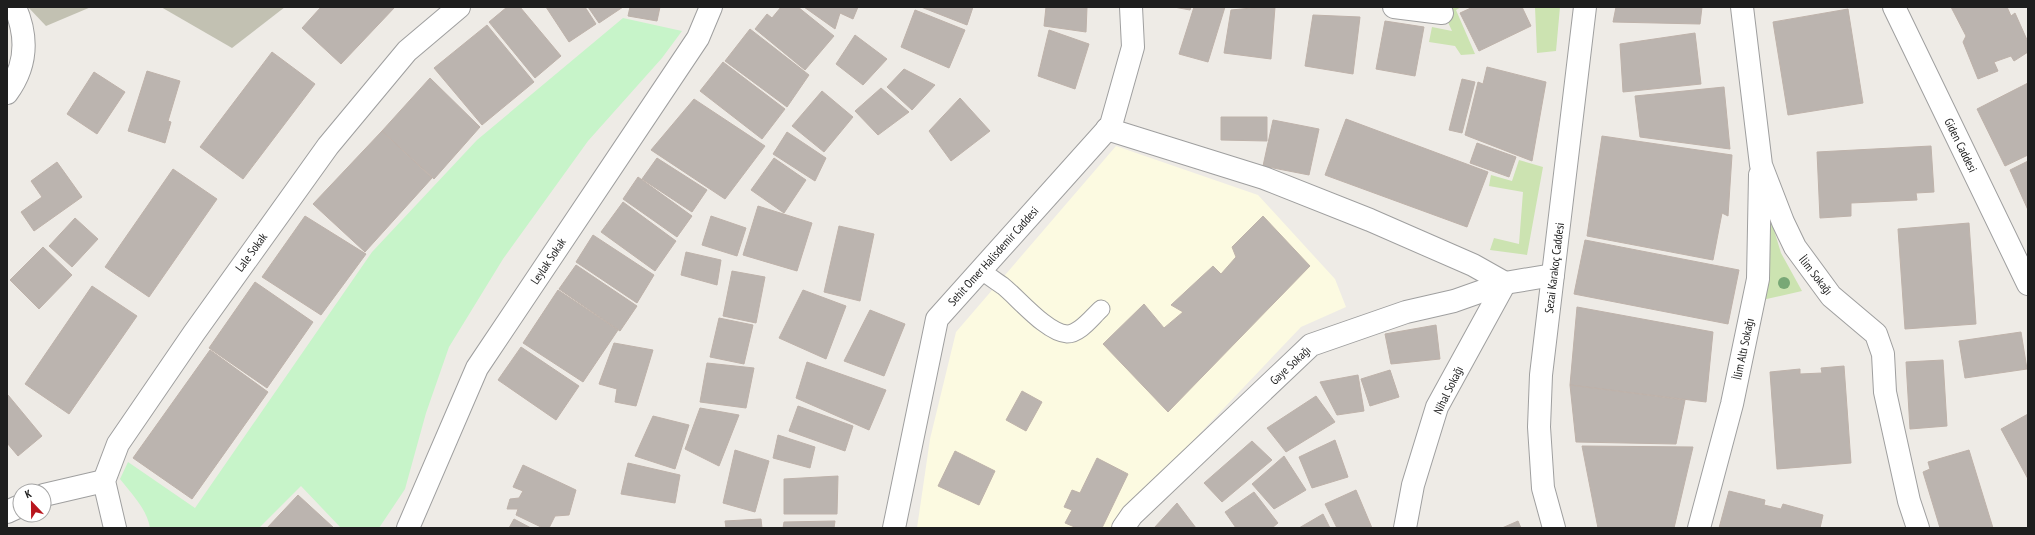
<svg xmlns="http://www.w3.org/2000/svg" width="2035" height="535" viewBox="0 0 2035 535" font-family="'PT Sans Narrow',sans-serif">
<rect width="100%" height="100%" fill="#eeebe6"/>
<path fill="#fcfae1" d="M1116,146L1258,195L1335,279L1346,307L1301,327L1110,528H917L930,439L956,332Z"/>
<g fill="#c2c1b2">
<path d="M28,7H91L46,26Z"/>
<path d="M161,7H285L232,48Z"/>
</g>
<g fill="#cce3b1">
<path d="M1441,7H1461L1456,10L1475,54L1461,55L1455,46L1429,42L1432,27L1452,31Z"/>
<path d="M1535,7H1560L1556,51L1537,53Z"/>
<path d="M1519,160L1543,167L1527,255L1490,250L1494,238L1519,244L1523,192L1489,186L1491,175L1512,181Z"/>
<path d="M1767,207L1781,253L1802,291L1762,300Z"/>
</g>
<path fill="#c7f4c9" d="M623,18L682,31L662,58L588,141L503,259L449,347L426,413L405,489L379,528H341L301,486L259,528H150C147,509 131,493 120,479L128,462L195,508L372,252L477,140Z"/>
<g fill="#bbb4af" stroke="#beb2aa">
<path d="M321,7H395L341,64L302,28Z"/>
<path d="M507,7H520L561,56L535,78L489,22Z"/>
<path d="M546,7H585L596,24L569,42Z"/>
<path d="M588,7H623L599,23Z"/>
<path d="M630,7H660L657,21L628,16Z"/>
<path d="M781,7H798L834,36L805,70L755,29L767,14L772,18Z"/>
<path d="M804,7H858L853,19L840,13L835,29Z"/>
<path d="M921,7H973L967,25Z"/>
<path d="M1046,7H1087L1086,32L1044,26Z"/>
<path d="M1174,7H1191L1190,10Z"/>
<path d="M1194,7H1225L1208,62L1179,54Z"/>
<path d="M1262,7H1275L1271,59L1224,53L1231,10Z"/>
<path d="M1473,7H1522L1531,26L1479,51L1460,13Z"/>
<path d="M1616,7H1702L1700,24L1613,22Z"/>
<path d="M1951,7H2007L2011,16L2015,13L2028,42V52L2014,61L2011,56L1994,62L1998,71L1978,79L1963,42L1966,36Z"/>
<path d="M1848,9L1863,103L1788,115L1773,22Z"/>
<path d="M915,10L965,30L949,68L901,47Z"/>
<path d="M1313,15L1360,17L1353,74L1305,66Z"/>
<path d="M1385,21L1424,27L1415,76L1376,69Z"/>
<path d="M487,25L534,82L482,125L434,68Z"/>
<path d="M750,29L809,75L787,107L725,61Z"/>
<path d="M1049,30L1089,44L1075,89L1038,76Z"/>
<path d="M1695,33L1701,84L1623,92L1620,44Z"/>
<path d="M855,35L887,59L863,85L836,64Z"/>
<path d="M272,52L315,84L243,179L200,147Z"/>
<path d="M723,62L785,109L762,139L700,91Z"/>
<path d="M1487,67L1546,82L1532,161L1465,135L1478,82L1483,84Z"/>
<path d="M904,69L935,85L912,110L887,87Z"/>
<path d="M147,71L180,81L168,121L171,122L165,143L128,131Z"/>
<path d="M94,72L125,92L97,134L67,114Z"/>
<path d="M430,78L480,127L434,179L382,131Z"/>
<path d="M1462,79L1475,82L1462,133L1449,130Z"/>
<path d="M2028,83V155L2005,166L1977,109Z"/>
<path d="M1724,87L1730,149L1640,137L1635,96Z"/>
<path d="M881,88L909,112L878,135L855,111Z"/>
<path d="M822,91L853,117L824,152L792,126Z"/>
<path d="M960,98L990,131L951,161L929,131Z"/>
<path d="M694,99L765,146L725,199L651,150Z"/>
<path d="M1221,117H1267V141L1221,140Z"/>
<path d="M1346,119L1488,172L1467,227L1325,175Z"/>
<path d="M1273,120L1319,129L1309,175L1263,166Z"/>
<path d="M382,131L432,178L365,252L313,204Z"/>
<path d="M787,132L826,158L815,181L773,154Z"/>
<path d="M1602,136L1732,155L1728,216L1722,213L1713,260L1587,236Z"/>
<path d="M1477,143L1516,157L1509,177L1470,163Z"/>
<path d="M1931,146L1934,192L1916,193L1917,200L1851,203V216L1820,218L1817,152Z"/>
<path d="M657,158L707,190L692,212L642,179Z"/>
<path d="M774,158L806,180L784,213L751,190Z"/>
<path d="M2028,161V210L2010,170Z"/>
<path d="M57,162L82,197L34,231L21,212L42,197L31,181Z"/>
<path d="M173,169L217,199L149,297L105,267Z"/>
<path d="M638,177L692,216L677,237L623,199Z"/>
<path d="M623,202L676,241L655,271L601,232Z"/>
<path d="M758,206L812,223L797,271L743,255Z"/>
<path d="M305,216L366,254L321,315L262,277Z"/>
<path d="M711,216L746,228L737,256L702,245Z"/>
<path d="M1263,216L1310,266L1168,412L1103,344L1144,304L1164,328L1183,312L1171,305L1213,266L1221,274L1236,257L1232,247Z"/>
<path d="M75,218L98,239L72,267L49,246Z"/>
<path d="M1969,223L1976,324L1905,329L1898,229Z"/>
<path d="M839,226L874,234L860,301L824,292Z"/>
<path d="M593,235L654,275L637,303L576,262Z"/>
<path d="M1585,240L1739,270L1728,324L1574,294Z"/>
<path d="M43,247L72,275L39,309L10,280Z"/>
<path d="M686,252L721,260L717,285L681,275Z"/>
<path d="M576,265L637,306L620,331L559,289Z"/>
<path d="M732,271L765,277L756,323L723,316Z"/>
<path d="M255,282L313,322L267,388L209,348Z"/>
<path d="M92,286L137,316L69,414L25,384Z"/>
<path d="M558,290L618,330L583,382L523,343Z"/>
<path d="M803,290L846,306L826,359L779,338Z"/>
<path d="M1577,307L1713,332L1706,402L1570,385Z"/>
<path d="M870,310L905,324L884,376L844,361Z"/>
<path d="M719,318L753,325L744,364L710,357Z"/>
<path d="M1436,325L1440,359L1391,364L1385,334Z"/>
<path d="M2021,332L2027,369L1965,378L1959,341Z"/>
<path d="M614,343L653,350L636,406L615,402L617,389L599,384Z"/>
<path d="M521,347L579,386L556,420L498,380Z"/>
<path d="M210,350L268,392L192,499L133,458Z"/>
<path d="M1943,360L1947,426L1910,429L1906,362Z"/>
<path d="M807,362L886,390L869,430L796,398Z"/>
<path d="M707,363L754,368L746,408L700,402Z"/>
<path d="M1844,366L1851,463L1777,469L1770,372L1800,369V374L1822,373L1821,368Z"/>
<path d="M1390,370L1399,397L1370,406L1361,379Z"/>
<path d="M1358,375L1364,411L1337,415L1320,382Z"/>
<path d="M1570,385L1685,400L1676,444L1576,442Z"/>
<path d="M1022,391L1042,402L1026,431L1006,420Z"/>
<path d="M8,395L42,436L18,456L7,443V396Z"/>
<path d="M1316,396L1335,422L1286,452L1267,428Z"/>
<path d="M798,406L853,426L845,451L789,431Z"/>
<path d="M700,408L739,415L719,466L685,449Z"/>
<path d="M2028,414V479L2001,429Z"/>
<path d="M653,416L689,425L675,469L635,456Z"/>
<path d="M778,435L815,447L810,468L773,458Z"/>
<path d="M1335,440L1348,477L1312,488L1299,457Z"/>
<path d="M1252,441L1272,460L1222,502L1204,483Z"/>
<path d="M1582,446L1693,447L1674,528H1598Z"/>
<path d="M735,450L769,461L755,512L723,503Z"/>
<path d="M1969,450L1993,528H1940L1923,472L1930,469L1928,462Z"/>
<path d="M955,451L995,471L979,505L938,486Z"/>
<path d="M1284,456L1306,490L1274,509L1252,484Z"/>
<path d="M1097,458L1128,474L1102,528H1077L1065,523L1072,510L1064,507L1072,490L1080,493Z"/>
<path d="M628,463L680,475L675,503L621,494Z"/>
<path d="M523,465L576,490L569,515L555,516L549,528H543L516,515L518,509H507L510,499L519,498L523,491L513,487Z"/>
<path d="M838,476L837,514H784V479Z"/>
<path d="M1356,490L1372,528H1337L1325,504Z"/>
<path d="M1729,491L1765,500L1764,505L1781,509L1783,504L1823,515L1820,528H1719Z"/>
<path d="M1254,492L1278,523L1272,528H1236L1225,512Z"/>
<path d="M298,495L334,528H267Z"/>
<path d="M1177,503L1196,528H1154Z"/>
<path d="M1323,514L1330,528H1299Z"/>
<path d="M514,519L531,528H509Z"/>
<path d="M761,519L762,528H726L725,521Z"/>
<path d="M835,521L834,528H783L784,522Z"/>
<path d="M1518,521L1521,528H1502Z"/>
</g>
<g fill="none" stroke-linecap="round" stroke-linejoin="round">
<g stroke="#9f9f9f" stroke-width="19">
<path id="service" d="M981,270C988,276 996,281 1003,286C1019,299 1047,333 1067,334C1080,334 1092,317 1101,309"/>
</g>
<g stroke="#9f9f9f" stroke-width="24">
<g id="minor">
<path d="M1394,7L1442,13"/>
<path d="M1742,7L1761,165L1783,222L1795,247L1831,296L1876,334L1883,354L1885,392L1909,501L1918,528"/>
<path d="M7,93C27,66 28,37 15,7"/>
<path d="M1107,129L1264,178L1370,220L1473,265L1505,283L1437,407L1413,485L1405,528"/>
<path d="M44,495L104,481"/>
<path d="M7,512L20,506"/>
<path d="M115,528L104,481L118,444L194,333L328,146L407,51L459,7"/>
<path d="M408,528L477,368L698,38L711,7"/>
<path d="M894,528L937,319L1111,125L1133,47L1131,7"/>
<path d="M1123,528L1132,515L1311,345L1406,312L1454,301L1505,283L1553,275"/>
<path d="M1699,528L1732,404L1758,279L1760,175"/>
</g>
</g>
<g stroke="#9f9f9f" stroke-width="24">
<g id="tertiary">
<path d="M1894,7L2028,284"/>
<path d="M1554,528L1543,488L1539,427L1541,375L1585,7"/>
</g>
</g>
<use href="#service" stroke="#fff" stroke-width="17"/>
<use href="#minor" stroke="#fff" stroke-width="22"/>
<use href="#tertiary" stroke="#fff" stroke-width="22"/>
</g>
<circle fill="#78a876" cx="1784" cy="283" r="6"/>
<g text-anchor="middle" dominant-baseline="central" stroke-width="3" stroke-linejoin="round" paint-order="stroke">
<g font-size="12" fill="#1e1e1e" stroke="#fff">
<text transform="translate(1961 145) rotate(64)">Giden Caddesi</text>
<text transform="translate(251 252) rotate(-54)">Lale Sokak</text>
<text transform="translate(993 256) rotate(-48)">Sehit Omer Halisdemir Caddesi</text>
<text transform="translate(548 261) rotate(-56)">Leylak Sokak</text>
<text transform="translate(1554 268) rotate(-83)">Sezai Karakoç Caddesi</text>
<text transform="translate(1816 275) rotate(52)">İlim Sokağı</text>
<text transform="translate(1743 349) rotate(-78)">İlim Altı Sokağı</text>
<text transform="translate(1290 365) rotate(-43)">Gaye Sokağı</text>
<text transform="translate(1448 390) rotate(-64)">Nihal Sokağı</text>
</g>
</g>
<rect width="2035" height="535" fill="none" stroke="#1e1e1e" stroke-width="16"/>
<g transform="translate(32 503) rotate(338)"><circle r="19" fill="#ffffff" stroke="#a5a5a5"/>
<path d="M0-3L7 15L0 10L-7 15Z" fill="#b8151d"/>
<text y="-6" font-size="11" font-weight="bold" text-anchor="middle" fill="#1e1e1e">K</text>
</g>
</svg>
